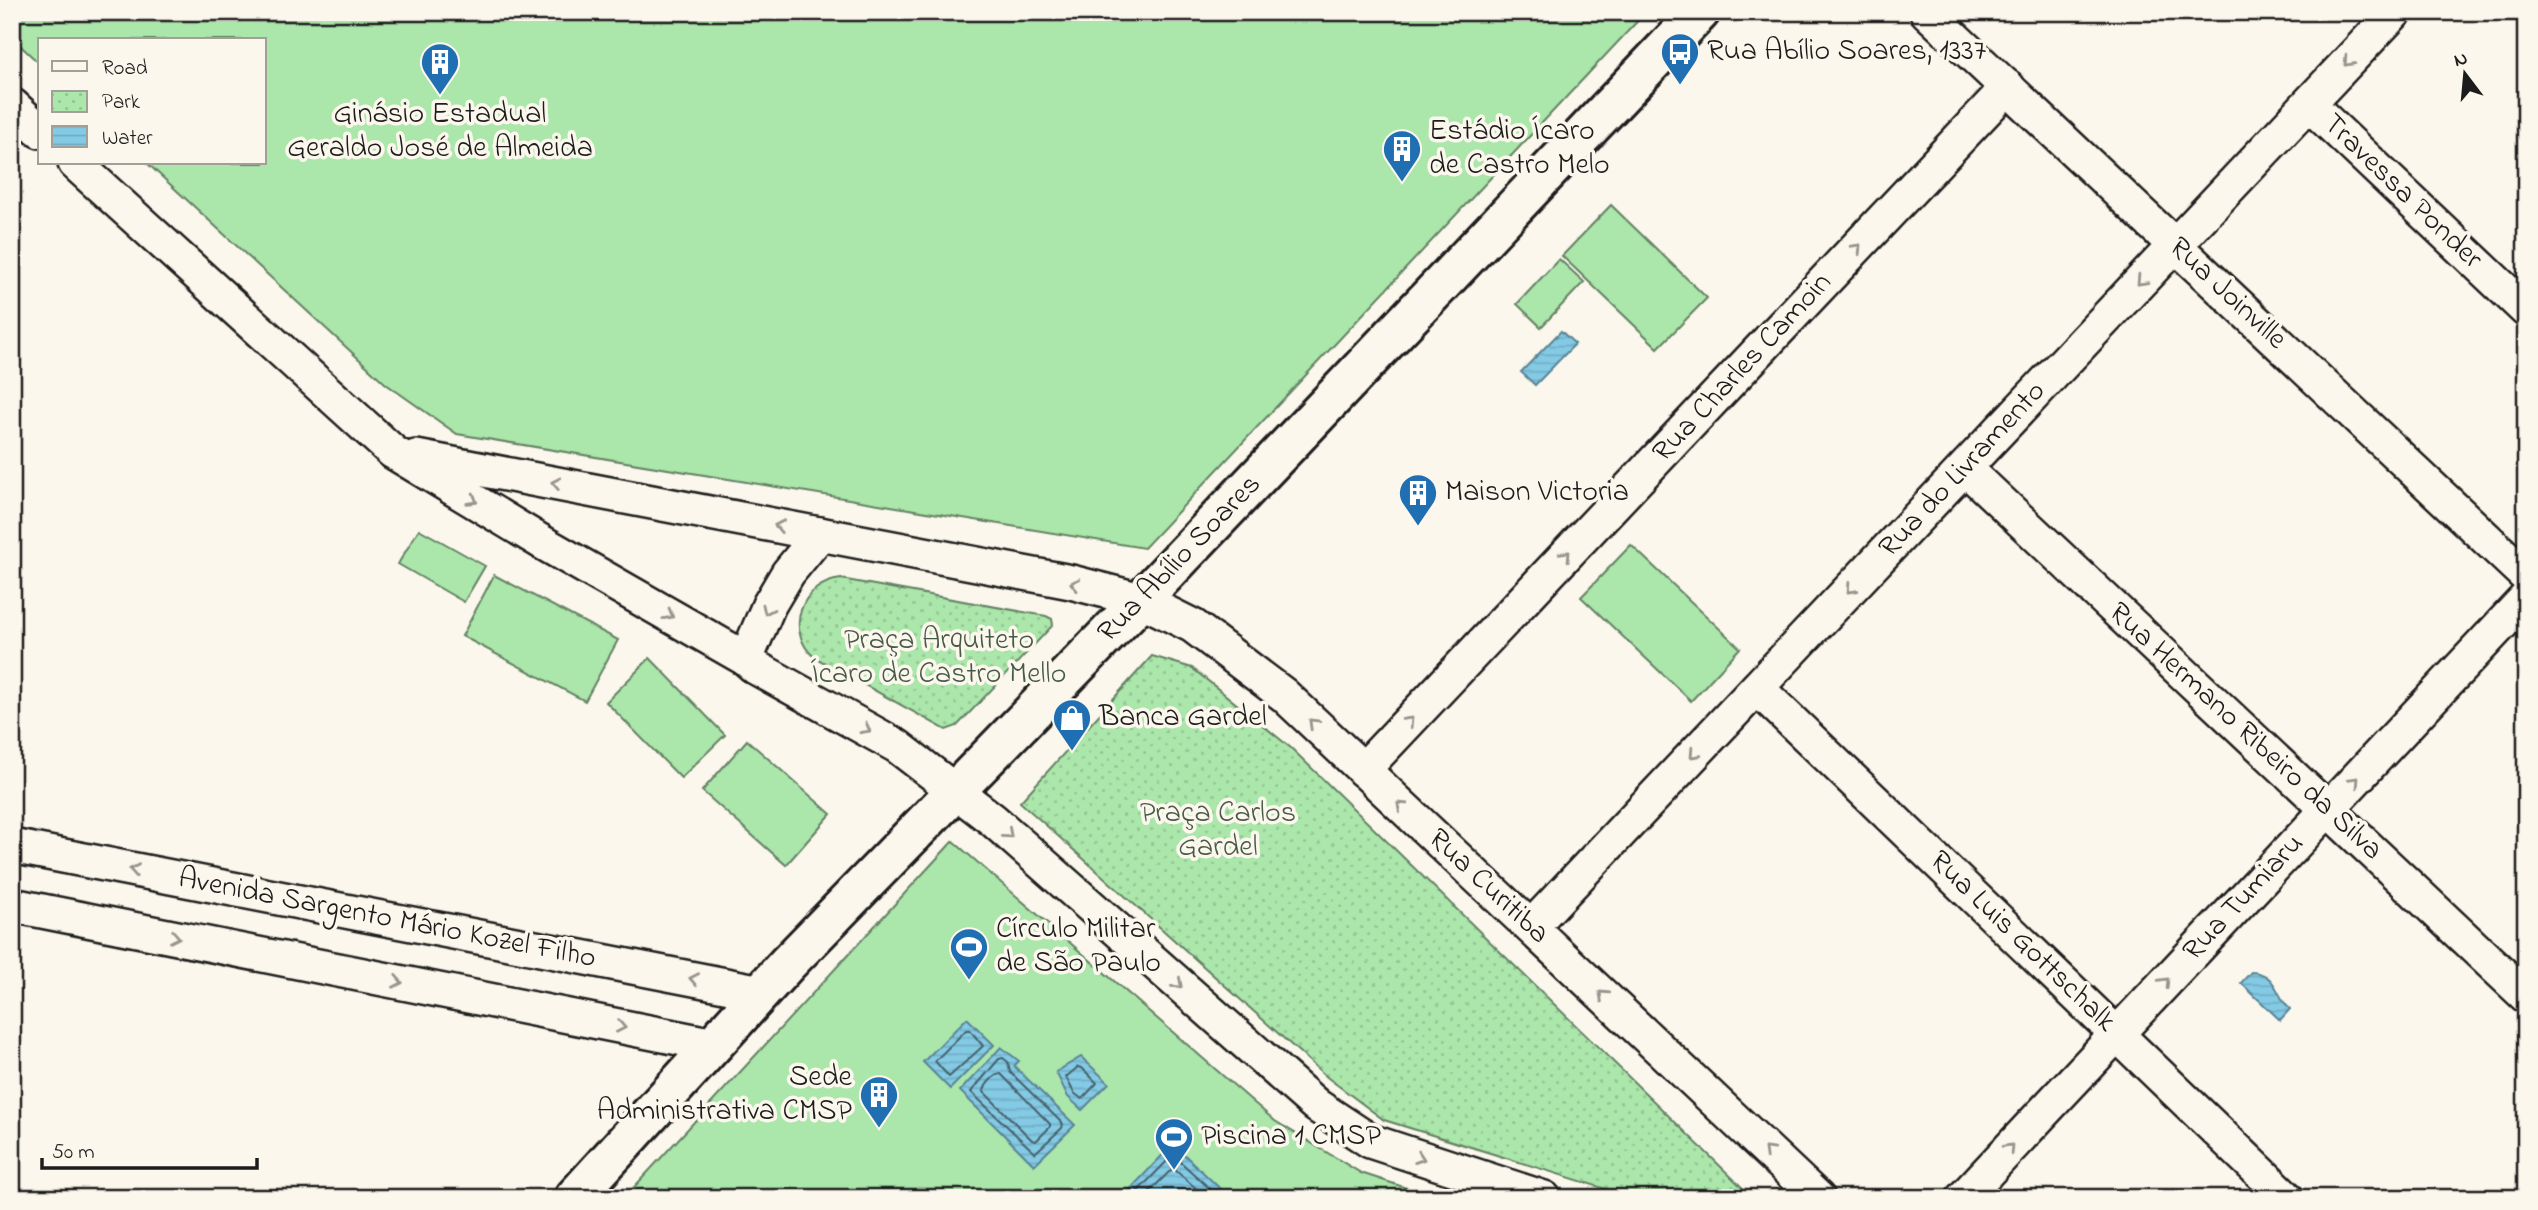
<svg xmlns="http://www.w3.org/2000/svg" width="2538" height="1210" viewBox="0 0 2538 1210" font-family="'Indie Flower',sans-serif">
<defs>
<pattern id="park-dots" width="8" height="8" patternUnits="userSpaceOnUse" patternTransform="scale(1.75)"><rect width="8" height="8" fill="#abe6ab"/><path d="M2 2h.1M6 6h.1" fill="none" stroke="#93c593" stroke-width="1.8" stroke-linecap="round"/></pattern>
<pattern id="water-rules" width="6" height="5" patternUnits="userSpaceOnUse" patternTransform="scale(1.75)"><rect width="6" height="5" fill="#84cae5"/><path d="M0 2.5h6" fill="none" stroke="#71adc4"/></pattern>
</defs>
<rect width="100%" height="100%" fill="#fbf7ec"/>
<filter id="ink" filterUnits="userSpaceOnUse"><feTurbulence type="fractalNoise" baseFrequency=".0143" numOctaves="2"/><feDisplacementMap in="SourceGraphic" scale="14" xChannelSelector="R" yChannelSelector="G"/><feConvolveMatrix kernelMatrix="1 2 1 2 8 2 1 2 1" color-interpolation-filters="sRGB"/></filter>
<g filter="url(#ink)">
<g fill="url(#park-dots)" stroke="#648164" stroke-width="2">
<path d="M841,579L1046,616L1052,619L1053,625L957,726L946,730L814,657C784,630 801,583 841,579Z"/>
<path d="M1152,656L1192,668L1291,748L1753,1198H1635L1384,1120L1328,1078L1020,802Z"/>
</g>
<g fill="#abe6ab" stroke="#648164" stroke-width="2">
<path d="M12,12H1646L1144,548L457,434L386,384L147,163H264V40H40V64L12,38Z"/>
<path d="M1611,205L1707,298L1658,348L1562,256Z"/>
<path d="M1559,259L1584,282L1541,327L1517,304Z"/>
<path d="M419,529L485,566L464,602L398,564Z"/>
<path d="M1631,545L1740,648L1691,701L1581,597Z"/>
<path d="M494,575L618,640L585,701L462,636Z"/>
<path d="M650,658L725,735L681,778L606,702Z"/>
<path d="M747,740L831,814L786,865L702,791Z"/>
<path d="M953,841L1275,1121L1361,1173L1437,1198H624Z"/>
</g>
<g fill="url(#water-rules)" stroke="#5a8495" stroke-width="2">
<path d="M1561,331L1575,344L1535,385L1521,372Z"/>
<path d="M2251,972C2278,973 2275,996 2290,1009L2280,1020L2241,983Z"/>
<path d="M967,1018L994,1045L950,1089L923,1062Z"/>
<path d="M1001,1047L1019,1061L1014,1066L1075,1125L1034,1165L960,1091Z"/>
<path d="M1081,1057L1109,1083L1082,1110L1068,1097L1056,1072Z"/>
<path d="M1173,1144L1230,1198H1122Z"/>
</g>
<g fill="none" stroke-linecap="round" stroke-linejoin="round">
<g stroke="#46626c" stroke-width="2">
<path d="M966,1030H970L983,1046L949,1077L935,1061Z"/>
<path d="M1003,1058L1008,1062L1010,1072L1063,1124L1062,1128L1035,1153L971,1092L999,1059Z"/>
<path d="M1078,1067L1082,1068L1097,1083L1082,1099L1074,1093L1066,1077Z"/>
<path d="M1001,1074L1050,1124V1127L1036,1141L1032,1140L984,1092C984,1086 994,1074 1001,1074Z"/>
<path d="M1131,1198L1173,1155L1220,1198"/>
<path d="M1143,1198L1173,1168L1207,1198"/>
</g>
<g stroke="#1c1c1c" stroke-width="38">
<g id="minor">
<path d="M1927,12L2526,576"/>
<path d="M2309,104L2526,310"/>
<path d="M12,105L40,131"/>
<path d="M75,163L393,452L545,544L746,659L755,667L897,746L993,820L1317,1106L1370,1141L1544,1198"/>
<path d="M416,457L1071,582L1141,600L1193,626L1284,695L1818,1198"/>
<path d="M1965,468L2526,996"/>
<path d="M746,659L769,605L788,573L820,534"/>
<path d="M1757,688L2287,1198"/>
<path d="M1363,770L2008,87"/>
<path d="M12,846L761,992"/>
<path d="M12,905L714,1045"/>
<path d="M1531,927L2395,12"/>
<path d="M1963,1198L2526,598"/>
</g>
</g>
<g stroke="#1c1c1c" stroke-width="44">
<path id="tertiary" d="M574,1198L787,964L1141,600L1700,12"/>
</g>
<use href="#minor" stroke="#fbf7ec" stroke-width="33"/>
<use href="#tertiary" stroke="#fbf7ec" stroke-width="38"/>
</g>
<defs><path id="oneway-chevron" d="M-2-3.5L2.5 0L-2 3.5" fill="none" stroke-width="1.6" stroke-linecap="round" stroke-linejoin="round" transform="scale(1.75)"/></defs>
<g stroke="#97948e">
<use href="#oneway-chevron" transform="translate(2348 62) rotate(133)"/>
<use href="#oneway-chevron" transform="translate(1857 248) rotate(-47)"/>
<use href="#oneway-chevron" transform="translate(2141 281) rotate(133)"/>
<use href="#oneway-chevron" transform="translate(556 483) rotate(-169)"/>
<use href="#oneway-chevron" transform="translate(473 500) rotate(31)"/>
<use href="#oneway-chevron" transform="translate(779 526) rotate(-169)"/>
<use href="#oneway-chevron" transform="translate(1566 555) rotate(-47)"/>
<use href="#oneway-chevron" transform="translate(1075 584) rotate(-167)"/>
<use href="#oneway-chevron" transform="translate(1851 589) rotate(133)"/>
<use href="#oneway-chevron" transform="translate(767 610) rotate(115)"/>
<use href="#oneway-chevron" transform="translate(669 615) rotate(30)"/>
<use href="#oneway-chevron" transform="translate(1409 721) rotate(-47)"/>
<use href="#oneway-chevron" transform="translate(1313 723) rotate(-136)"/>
<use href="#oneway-chevron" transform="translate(866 729) rotate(29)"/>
<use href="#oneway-chevron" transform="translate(1694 754) rotate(133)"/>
<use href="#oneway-chevron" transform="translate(2355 781) rotate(-47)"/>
<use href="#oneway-chevron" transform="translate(1401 806) rotate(-137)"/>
<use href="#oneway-chevron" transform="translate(1008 834) rotate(41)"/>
<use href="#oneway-chevron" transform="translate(134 870) rotate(-169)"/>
<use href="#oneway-chevron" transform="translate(175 937) rotate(11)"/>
<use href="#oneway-chevron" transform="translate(694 979) rotate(-169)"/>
<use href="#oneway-chevron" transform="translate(398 982) rotate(11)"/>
<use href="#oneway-chevron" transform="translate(2165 982) rotate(-47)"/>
<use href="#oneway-chevron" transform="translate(1178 984) rotate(41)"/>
<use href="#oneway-chevron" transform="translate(1603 995) rotate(-137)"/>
<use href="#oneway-chevron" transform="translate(621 1027) rotate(11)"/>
<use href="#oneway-chevron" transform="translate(2009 1148) rotate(-47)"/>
<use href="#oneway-chevron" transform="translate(1768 1151) rotate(-136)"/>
<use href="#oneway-chevron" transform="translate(1420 1158) rotate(19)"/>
</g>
</g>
<defs>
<g id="bus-pin" transform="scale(2.0125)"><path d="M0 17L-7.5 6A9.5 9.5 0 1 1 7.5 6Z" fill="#1f6fb2" stroke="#fbf7ec"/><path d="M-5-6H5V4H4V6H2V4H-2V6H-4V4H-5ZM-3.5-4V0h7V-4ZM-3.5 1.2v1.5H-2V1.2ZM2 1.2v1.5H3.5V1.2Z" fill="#fff"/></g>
<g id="building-pin" transform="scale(2.0125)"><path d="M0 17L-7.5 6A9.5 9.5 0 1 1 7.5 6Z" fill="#1f6fb2" stroke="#fbf7ec"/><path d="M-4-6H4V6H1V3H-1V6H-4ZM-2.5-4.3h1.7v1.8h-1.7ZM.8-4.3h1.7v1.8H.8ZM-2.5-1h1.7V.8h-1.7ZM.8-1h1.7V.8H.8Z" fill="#fff"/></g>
<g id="shop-pin" transform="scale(2.0125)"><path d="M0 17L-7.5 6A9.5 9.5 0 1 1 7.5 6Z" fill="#1f6fb2" stroke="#fbf7ec"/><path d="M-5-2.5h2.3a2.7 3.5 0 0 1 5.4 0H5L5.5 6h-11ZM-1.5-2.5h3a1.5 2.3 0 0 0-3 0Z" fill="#fff"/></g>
<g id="stadium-pin" transform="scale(2.0125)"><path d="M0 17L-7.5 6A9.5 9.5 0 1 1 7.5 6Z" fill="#1f6fb2" stroke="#fbf7ec"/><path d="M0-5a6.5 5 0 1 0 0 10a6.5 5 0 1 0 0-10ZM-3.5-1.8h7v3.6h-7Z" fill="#fff"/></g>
</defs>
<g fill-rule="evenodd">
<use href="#bus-pin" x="1680" y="52"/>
<use href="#building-pin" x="440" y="62"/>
<use href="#building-pin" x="1402" y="149"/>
<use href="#building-pin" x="1418" y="493"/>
<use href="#shop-pin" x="1072" y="718"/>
<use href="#stadium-pin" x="969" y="947"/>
<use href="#building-pin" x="879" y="1095"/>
<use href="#stadium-pin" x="1174" y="1137"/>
</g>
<g text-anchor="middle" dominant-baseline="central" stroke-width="7" stroke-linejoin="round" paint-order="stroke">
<g font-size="30" fill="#1c1c1c" stroke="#fbf7ec" text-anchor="start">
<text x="1707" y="52">Rua Abílio Soares, 1337</text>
<text x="440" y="115" text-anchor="middle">Ginásio Estadual<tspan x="440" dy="34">Geraldo José de Almeida</tspan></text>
<text x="1429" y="132">Estádio Ícaro<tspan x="1429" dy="34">de Castro Melo</tspan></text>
<text x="1445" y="493">Maison Victoria</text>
<text x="1099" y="718">Banca Gardel</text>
<text x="996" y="930">Círculo Militar<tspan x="996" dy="34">de São Paulo</tspan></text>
<text x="852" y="1078" text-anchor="end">Sede<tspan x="852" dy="34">Administrativa CMSP</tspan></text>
<text x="1201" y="1137">Piscina 1 CMSP</text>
</g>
<g font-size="30" fill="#1c1c1c" stroke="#fbf7ec">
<text transform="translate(2402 192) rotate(44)">Travessa Ponder</text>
<text transform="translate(2227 294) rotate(43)">Rua Joinville</text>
<text transform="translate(1743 368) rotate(-47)">Rua Charles Camoin</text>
<text transform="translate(1963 470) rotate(-47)">Rua do Livramento</text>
<text transform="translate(1180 559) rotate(-46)">Rua Abílio Soares</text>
<text transform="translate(2245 732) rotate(43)">Rua Hermano Ribeiro da Silva</text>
<text transform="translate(1488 887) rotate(43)">Rua Curitiba</text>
<text transform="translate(2244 898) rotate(-47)">Rua Tumiaru</text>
<text transform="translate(387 919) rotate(11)">Avenida Sargento Mário Kozel Filho</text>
<text transform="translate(2022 942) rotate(44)">Rua Luis Gottschalk</text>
</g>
<g font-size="30" fill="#475947" stroke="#fbf7ec">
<text x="939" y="641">Praça Arquiteto<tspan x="939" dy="34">Ícaro de Castro Mello</tspan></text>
<text x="1218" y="814">Praça Carlos<tspan x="1218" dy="34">Gardel</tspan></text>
</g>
</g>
<rect width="2538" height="1210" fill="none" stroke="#fbf7ec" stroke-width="42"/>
<rect x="21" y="21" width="2496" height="1168" fill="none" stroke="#1c1c1c" stroke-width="2.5" filter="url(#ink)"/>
<rect x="38" y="38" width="228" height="126" fill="#fbf7ec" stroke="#a29f99" stroke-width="2"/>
<rect x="52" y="61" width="35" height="10" fill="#fbf7ec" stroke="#a29f99" stroke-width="2"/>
<text x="102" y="74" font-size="21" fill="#1c1c1c">Road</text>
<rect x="52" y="91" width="35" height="21" fill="url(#park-dots)" stroke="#a29f99" stroke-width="2"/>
<text x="102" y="108" font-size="21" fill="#1c1c1c">Park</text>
<rect x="52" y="126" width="35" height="21" fill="url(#water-rules)" stroke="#a29f99" stroke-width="2"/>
<text x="102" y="144" font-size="21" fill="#1c1c1c">Water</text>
<g transform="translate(2465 74) rotate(344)" stroke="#fbf7ec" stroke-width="5" paint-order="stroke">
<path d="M0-5L12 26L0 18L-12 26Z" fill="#1c1c1c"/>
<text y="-10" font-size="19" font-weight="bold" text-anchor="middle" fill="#1c1c1c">N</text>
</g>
<path d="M42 1158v10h215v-10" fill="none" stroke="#1c1c1c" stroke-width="3.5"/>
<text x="52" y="1158" font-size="21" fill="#1c1c1c" stroke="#fbf7ec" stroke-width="5" paint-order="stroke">50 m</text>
</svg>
